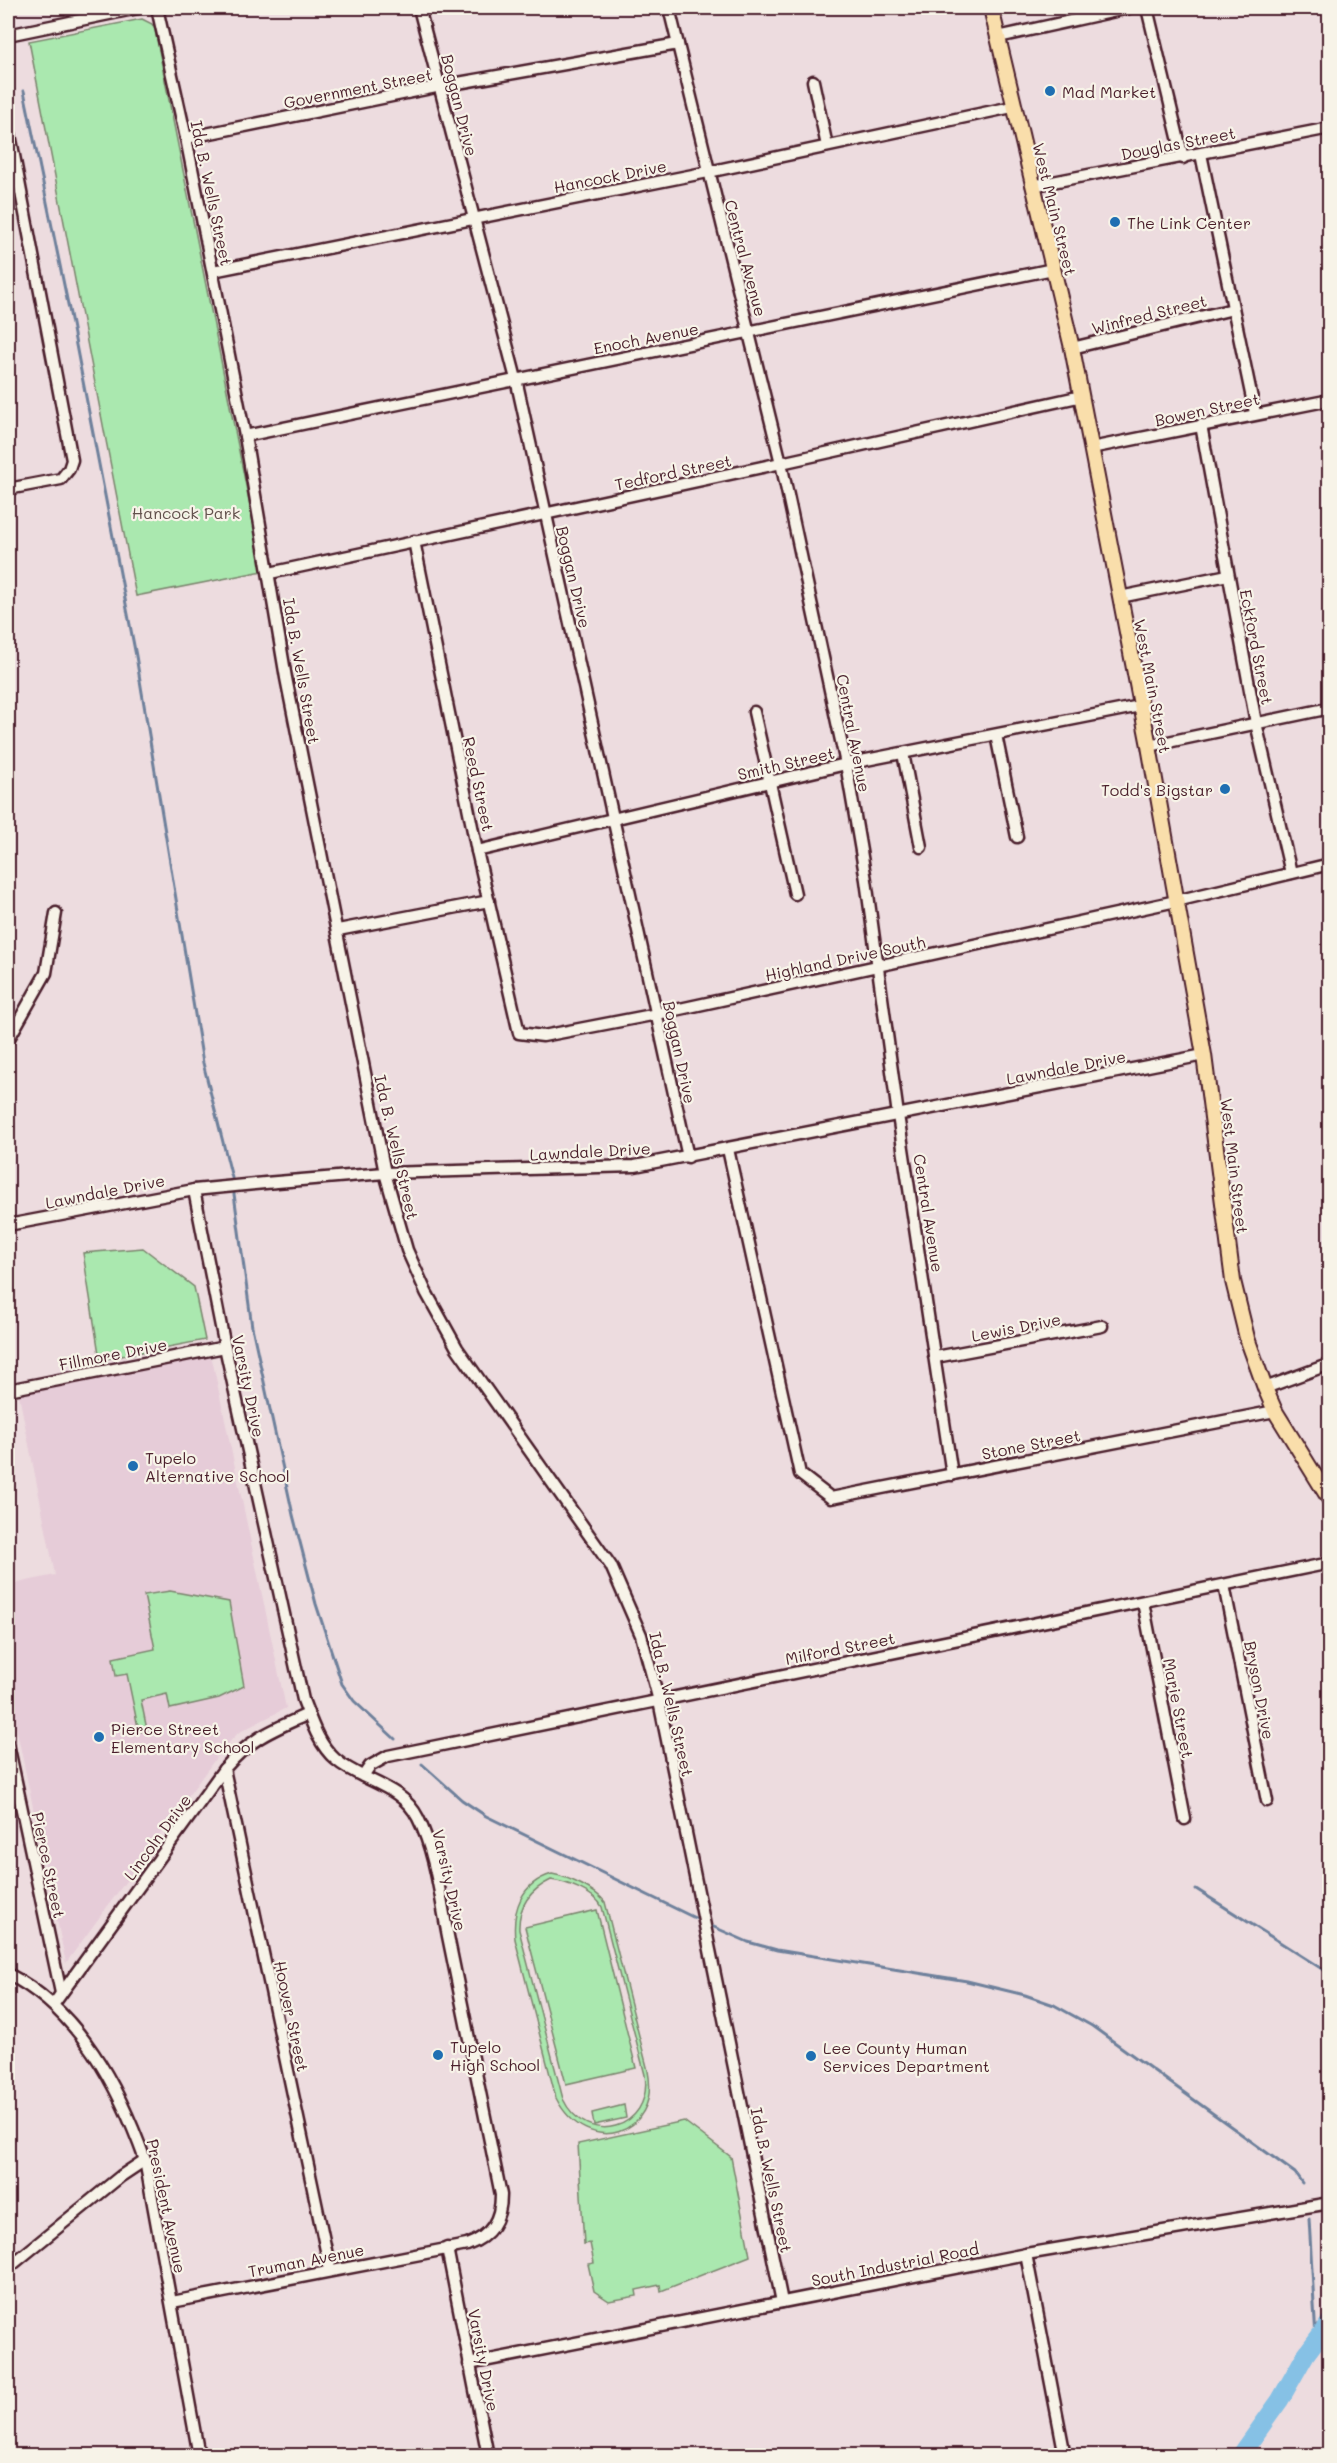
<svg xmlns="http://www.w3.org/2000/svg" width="1337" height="2463" viewBox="0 0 1337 2463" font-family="Mali,sans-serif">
<rect width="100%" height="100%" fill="#eddcdf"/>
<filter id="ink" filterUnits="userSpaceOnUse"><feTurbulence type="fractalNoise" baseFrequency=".0167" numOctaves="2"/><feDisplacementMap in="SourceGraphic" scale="12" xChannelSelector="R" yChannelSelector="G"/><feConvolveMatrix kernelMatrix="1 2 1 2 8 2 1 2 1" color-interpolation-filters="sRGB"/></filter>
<g filter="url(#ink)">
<path fill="#e6ccd8" d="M209,1357L212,1359L286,1708L238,1733L221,1751L66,1963L8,1689V1585L55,1575L19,1395Z"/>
<g fill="#aae8af" stroke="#7a846d" stroke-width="1.5" fill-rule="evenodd">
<path d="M142,19L152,24L155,30L263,571L136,596L29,41Z"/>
<path d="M143,1248L194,1287L205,1340L100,1360L83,1253Z"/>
<path d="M170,1591L229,1602L244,1686L219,1698L170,1709L167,1694L141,1700L147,1730L139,1732L127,1674L116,1676L113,1658L155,1649L144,1595Z"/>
<path d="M552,1874C568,1877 595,1889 605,1902L648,2071C661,2136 587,2159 556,2098L515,1939C512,1910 521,1883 552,1874ZM551,1880C566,1882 595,1892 602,1907L645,2075C653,2130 586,2148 563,2099L519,1930C518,1906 530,1890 551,1880Z"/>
<path d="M597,1910L636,2068L566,2084L525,1927Z"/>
<path d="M624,2105L626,2118L594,2125L592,2113Z"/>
<path d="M684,2121L731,2157L750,2256L661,2291L660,2285L636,2290L637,2296L609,2301L594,2291L588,2264L594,2263L590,2243L584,2244L578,2144Z"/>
</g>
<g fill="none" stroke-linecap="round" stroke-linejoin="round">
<g stroke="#6e809b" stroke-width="3">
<path d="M24,91L70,314L136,656L203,1063L232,1178"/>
<path d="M234,1194L252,1327L293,1515L316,1604L342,1684L354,1701L395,1739"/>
<path d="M422,1764L462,1800L486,1816L701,1921"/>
<path d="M1196,1889L1330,1974"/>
<path d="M707,1924L748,1942L777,1950L967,1981L1025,1995L1054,2005L1092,2026L1295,2173L1302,2183"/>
<path d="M1309,2219L1316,2338"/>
</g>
<path stroke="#86c1e5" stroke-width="18" d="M1240,2456L1280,2400L1306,2354L1330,2322"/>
<g stroke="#4a1f2b" stroke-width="15">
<g id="minor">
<path d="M157,8L186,138L245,436L286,678L385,1173L407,1250L426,1292L457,1348L611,1566L641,1635L659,1701L782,2302"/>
<path d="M419,8L516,379L688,1157"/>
<path d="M669,8L781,463L846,764L866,880L898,1115L952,1475"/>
<path d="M1147,8L1183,158"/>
<path d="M8,35L138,8"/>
<path d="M998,37L1129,8"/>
<path d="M813,81L827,146"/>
<path d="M8,124L72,460L69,469L61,479L8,489"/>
<path d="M186,138L441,86L678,44"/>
<path d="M1201,154L1255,413"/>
<path d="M1032,186L1330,128"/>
<path d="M213,271L708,172L1012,107"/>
<path d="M1072,348L1233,309"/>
<path d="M1201,425L1256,723L1291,873"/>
<path d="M245,436C514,379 784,327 1053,269"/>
<path d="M1091,448L1330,400"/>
<path d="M414,541L477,851L519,1033L543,1036L657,1014L1176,901L1330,864"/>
<path d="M270,573L781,463L1082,396"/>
<path d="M1120,597L1228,575"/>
<path d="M754,712L795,894"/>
<path d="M996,735L1017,837"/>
<path d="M1149,746L1330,708"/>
<path d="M903,753L921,847"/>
<path d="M477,851L846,764L1140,706"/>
<path d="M338,930L489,901"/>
<path d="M8,1040L46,973L56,913"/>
<path d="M728,1149L800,1474L831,1498L1275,1411"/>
<path d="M8,1225L194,1190L265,1183L385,1173L635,1166L1204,1055"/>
<path d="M936,1357L1102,1326"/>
<path d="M1265,1388L1330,1364"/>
<path d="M8,1390L225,1347"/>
<path d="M1224,1585L1267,1801"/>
<path d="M1143,1602L1185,1819"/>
<path d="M8,1744L61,1993"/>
<path d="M224,1769L330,2269"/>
<path d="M363,1776L370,1766L388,1756L1330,1563"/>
<path d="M8,1974C79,2010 119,2087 145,2160L199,2456"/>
<path d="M53,2005L224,1769C252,1737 271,1731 308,1714"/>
<path d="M447,2248L488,2456"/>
<path d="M1026,2254L1065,2456"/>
<path d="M8,2268L121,2176L145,2160"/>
<path d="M172,2302L467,2245C491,2236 501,2220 501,2195C484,2110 466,2026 449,1941C441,1903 436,1853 418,1818C401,1784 361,1782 335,1759C318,1744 311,1720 303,1700L225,1347L194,1190"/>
<path d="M469,2364L1026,2254L1330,2203"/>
<path d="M1327,2456L1330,2453"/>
</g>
</g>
<g stroke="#4a1f2b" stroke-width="18">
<path id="major" d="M991,8L1072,348L1149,746L1204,1055L1233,1281L1247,1338L1265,1388L1275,1411L1330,1500"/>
</g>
<use href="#minor" stroke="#f7f3e8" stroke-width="10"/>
<use href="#major" stroke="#f9deab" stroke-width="14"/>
</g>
</g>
<g fill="#1f6fb2" stroke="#f7f3e8" stroke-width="2">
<circle cx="1050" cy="91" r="6"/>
<circle cx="1115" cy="222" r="6"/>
<circle cx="1225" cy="789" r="6"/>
<circle cx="133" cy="1466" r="6"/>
<circle cx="99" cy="1737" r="6"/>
<circle cx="438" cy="2055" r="6"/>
<circle cx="811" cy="2056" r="6"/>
</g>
<g text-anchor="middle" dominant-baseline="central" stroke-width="4.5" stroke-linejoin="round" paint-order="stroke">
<g font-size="16" fill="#4a1f2b" stroke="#f7f3e8">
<text transform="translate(358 88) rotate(-11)">Government Street</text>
<text transform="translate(460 105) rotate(76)">Boggan Drive</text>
<text transform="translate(1178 143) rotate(-11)">Douglas Street</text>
<text transform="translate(610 176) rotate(-11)">Hancock Drive</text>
<text transform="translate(212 193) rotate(78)">Ida B. Wells Street</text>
<text transform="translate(1055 209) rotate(76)">West Main Street</text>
<text transform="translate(746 258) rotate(75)">Central Avenue</text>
<text transform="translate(1149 314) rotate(-14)">Winfred Street</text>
<text transform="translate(646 338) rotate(-11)">Enoch Avenue</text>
<text transform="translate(1207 409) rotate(-12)">Bowen Street</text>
<text transform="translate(673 472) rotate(-12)">Tedford Street</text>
<text transform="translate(574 577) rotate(77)">Boggan Drive</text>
<text transform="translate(1257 647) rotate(79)">Eckford Street</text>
<text transform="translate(302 671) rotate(80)">Ida B. Wells Street</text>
<text transform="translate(1153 686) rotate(79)">West Main Street</text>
<text transform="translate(854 733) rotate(79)">Central Avenue</text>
<text transform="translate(786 763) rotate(-13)">Smith Street</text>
<text transform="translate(479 784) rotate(78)">Reed Street</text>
<text transform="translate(845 958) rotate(-12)">Highland Drive South</text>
<text transform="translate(680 1052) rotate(78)">Boggan Drive</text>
<text transform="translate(1066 1067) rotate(-11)">Lawndale Drive</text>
<text transform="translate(397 1147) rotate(77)">Ida B. Wells Street</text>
<text transform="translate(590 1151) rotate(-3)">Lawndale Drive</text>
<text transform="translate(1235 1166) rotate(83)">West Main Street</text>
<text transform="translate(105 1191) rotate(-11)">Lawndale Drive</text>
<text transform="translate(929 1213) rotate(81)">Central Avenue</text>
<text transform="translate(1016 1327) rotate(-11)">Lewis Drive</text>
<text transform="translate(113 1354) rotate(-11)">Fillmore Drive</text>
<text transform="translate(249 1386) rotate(78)">Varsity Drive</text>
<text transform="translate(1031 1444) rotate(-11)">Stone Street</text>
<text transform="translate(840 1648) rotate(-11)">Milford Street</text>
<text transform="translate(1260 1690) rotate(79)">Bryson Drive</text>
<text transform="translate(672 1704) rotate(77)">Ida B. Wells Street</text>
<text transform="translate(1179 1708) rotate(79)">Marie Street</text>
<text transform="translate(157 1837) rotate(-54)">Lincoln Drive</text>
<text transform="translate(49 1865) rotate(78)">Pierce Street</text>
<text transform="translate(450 1880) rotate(77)">Varsity Drive</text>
<text transform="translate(292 2016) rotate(78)">Hoover Street</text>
<text transform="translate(772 2180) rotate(78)">Ida B. Wells Street</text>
<text transform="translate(167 2206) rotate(78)">President Avenue</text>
<text transform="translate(306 2260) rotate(-11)">Truman Avenue</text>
<text transform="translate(895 2264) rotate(-11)">South Industrial Road</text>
<text transform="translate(484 2360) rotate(79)">Varsity Drive</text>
</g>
<g font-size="16" fill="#4a1f2b" stroke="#f7f3e8" text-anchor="start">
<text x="1062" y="91">Mad Market</text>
<text x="1127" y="222">The Link Center</text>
<text x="1213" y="789" text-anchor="end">Todd's Bigstar</text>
<text x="145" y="1457">Tupelo<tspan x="145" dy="18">Alternative School</tspan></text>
<text x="111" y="1728">Pierce Street<tspan x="111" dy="18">Elementary School</tspan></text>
<text x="450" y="2046">Tupelo<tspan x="450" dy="18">High School</tspan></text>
<text x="823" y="2047">Lee County Human<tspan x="823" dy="18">Services Department</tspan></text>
</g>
<g font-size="16" fill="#62514c" stroke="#f7f3e8">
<text x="186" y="512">Hancock Park</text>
</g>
</g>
<rect width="1337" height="2463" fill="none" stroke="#f7f3e8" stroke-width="30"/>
<rect x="15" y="15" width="1307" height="2433" fill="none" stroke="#4a1f2b" stroke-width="2" filter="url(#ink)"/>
</svg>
